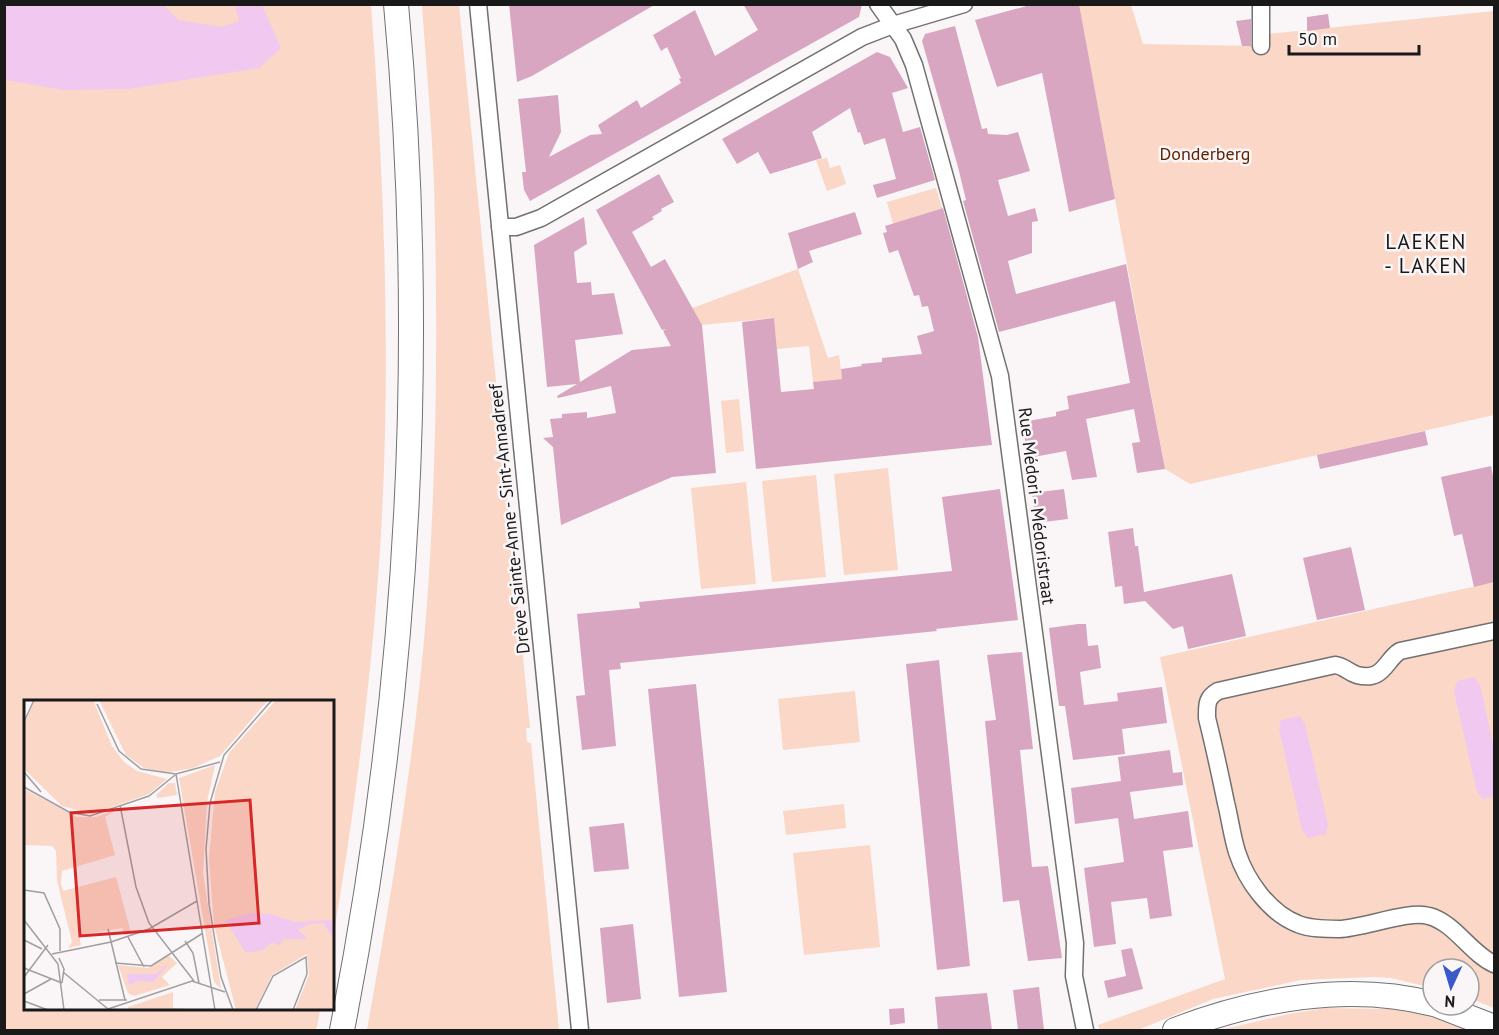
<svg xmlns="http://www.w3.org/2000/svg" width="1499" height="1035" viewBox="0 0 1499 1035" font-family="'PT Sans',sans-serif">
<rect width="100%" height="100%" fill="#faf6f7"/>
<g fill="#fad7c7">
<path d="M4,5H371C385,191 392,378 379,565C370,690 354,815 333,939V702H26V1010H320L317,1027L314,1030H5Z"/>
<path d="M422,5H459L530,728H526L527,742L531,743L559,1030H367C392,890 416,748 427,605C437,465 438,325 434,185C432,125 426,65 422,5Z"/>
<path d="M1079,5H1131L1143,44L1257,46L1267,34L1494,11V415L1190,484L1165,469Z"/>
<path d="M827,158L830,168L840,165L846,184L827,191L816,160Z"/>
<path d="M936,188L942,208L893,224L887,202Z"/>
<path d="M798,269L828,358L839,355L842,379L813,382L809,346L777,349L774,318L670,328L668,317Z"/>
<path d="M739,399L744,451L726,453L721,401Z"/>
<path d="M888,468L898,570L844,575L834,474Z"/>
<path d="M816,475L826,577L772,582L762,481Z"/>
<path d="M746,482L756,584L701,589L691,488Z"/>
<path d="M1494,582V1008L1469,998V969H1433V988L1391,978L1374,977L1301,980L1213,999L1138,1030H1100L1098,1025L1225,979L1160,657Z"/>
<path d="M855,691L860,742L783,750L778,699Z"/>
<path d="M844,804L846,828L786,835L783,811Z"/>
<path d="M870,845L880,947L804,955L793,853Z"/>
<path d="M1325,1008L1392,1009L1422,1014L1467,1030H1220L1289,1014Z"/>
</g>
<g fill="#f1c9f0">
<path d="M5,4L166,5L165,7L179,20L222,27L239,21L235,5H262L281,48L259,68L128,89L63,90L5,80Z"/>
<path d="M1474,677L1480,685L1494,749V797L1483,799L1477,792L1454,691L1457,681Z"/>
<path d="M1299,716L1305,724L1328,825L1326,834L1308,838L1302,830L1279,729L1281,720Z"/>
</g>
<g fill="#d8a6c0">
<path d="M509,4H656L532,76L517,82Z"/>
<path d="M743,4H862L859,17L530,201L524,190L522,172H526L518,99L558,95L561,132L549,157L590,135L602,134L598,125L637,100L641,108L681,83L679,79L681,78L667,47L661,51L653,35L695,10L715,56L758,30Z"/>
<path d="M1034,4H1079L1115,199L1069,212L1042,73L997,87L975,20Z"/>
<path d="M1328,14L1330,28L1307,31V17Z"/>
<path d="M1251,19V46H1242L1236,21Z"/>
<path d="M955,26L982,129L987,128L988,134L1007,135L1018,132L1030,171L998,180L1008,216L1035,208L1038,221L1032,222V253L1008,261L1016,294L1126,264L1165,469L1137,473L1132,443L1140,442L1134,409L1086,419L1097,477L1072,480L1066,451L1028,458L1022,422L1056,416V412L1069,409L1067,396L1130,383L1115,301L999,332L963,201L966,200L958,167L922,41L925,34Z"/>
<path d="M877,52L890,57L908,88L892,93L903,132L920,127L935,180L877,198L873,185L896,179L885,138L864,145L860,132L858,133L850,108L812,132L822,158L770,174L758,152L737,164L722,139Z"/>
<path d="M659,174L674,202L661,209L662,211L652,217L654,219L632,232L651,267L665,259L702,325L716,473L672,477L561,525L553,447L543,438L553,437L550,419L562,418V414L587,412V418L616,413L611,386L558,398L557,396L577,384L547,387L534,245L584,217L587,244L574,252L577,283L591,282L592,295L614,293L623,334L575,340L580,382L632,350L671,346L663,331L666,329L662,330L596,210Z"/>
<path d="M943,208L978,337L992,445L756,469L742,322L774,318L781,392L814,389L813,382L842,379L841,369L862,366L861,364L882,362V358L922,354L917,336L934,331L928,306L922,307L919,295L914,296L898,250L889,253L883,233L887,232L885,226Z"/>
<path d="M855,212L862,234L809,251L813,262L798,269L788,233Z"/>
<path d="M1425,431L1428,445L1320,469L1317,455Z"/>
<path d="M1491,466L1494,481V582L1474,587L1462,534L1454,536L1441,477Z"/>
<path d="M1000,489L1018,620L936,629L937,631L620,663L621,669L609,670L616,746L582,750L576,696L585,695L577,614L640,608L639,602L952,571L942,497Z"/>
<path d="M1064,489L1068,519L1036,523L1032,493Z"/>
<path d="M1133,528L1135,546H1138L1144,592L1232,574L1246,636L1188,649L1183,626L1173,629L1145,601L1124,604L1122,586L1115,587L1108,532Z"/>
<path d="M1351,547L1365,610L1317,620L1303,558Z"/>
<path d="M1078,624H1086L1088,646L1098,645L1101,668L1080,672L1084,705L1118,701L1117,693L1162,687L1167,723L1122,729L1125,754L1073,760L1065,706H1059L1049,628Z"/>
<path d="M1022,652L1033,749L1020,750L1032,867L1048,866L1062,958L1028,961L1019,900L1003,902L985,721L996,720L987,655Z"/>
<path d="M939,660L970,966L937,970L906,664Z"/>
<path d="M696,684L727,992L679,997L648,689Z"/>
<path d="M1170,750L1173,773L1182,772L1183,785L1130,792L1134,819L1188,811L1193,847L1163,851L1172,916L1150,919L1147,898L1111,902L1116,944L1094,947L1084,868L1124,862L1118,818L1075,824L1071,788L1121,781L1118,757Z"/>
<path d="M624,823L629,869L594,872L589,827Z"/>
<path d="M633,924L641,999L607,1003L600,928Z"/>
<path d="M1132,948L1143,989L1108,998L1104,981L1126,976L1121,950Z"/>
<path d="M1039,987L1044,1030H1018L1013,990Z"/>
<path d="M987,993L992,1030H938L935,997Z"/>
<path d="M904,1008L905,1023L890,1025L889,1009Z"/>
</g>
<g fill="none" stroke-linecap="round" stroke-linejoin="round">
<g stroke="#737070" stroke-width="19">
<g id="street">
<path d="M478,4L580,1030"/>
<path d="M878,4L903,39L914,65L1000,376L1075,943L1074,976L1085,1030"/>
<path d="M1261,4V46"/>
<path d="M500,227H516L541,218L862,37L893,25L964,4"/>
<path d="M1494,631L1400,651C1385,660 1384,682 1357,675C1348,672 1344,666 1335,665L1218,691C1206,698 1207,705 1207,718C1214,746 1220,774 1226,803C1230,819 1232,836 1237,852C1246,880 1269,913 1298,924C1310,929 1326,929 1339,929C1364,928 1409,910 1429,916C1455,923 1470,953 1494,964"/>
</g>
</g>
<g stroke="#737070" stroke-width="26">
<g id="secondary">
<path d="M1437,1005L1494,1027"/>
<path d="M342,1030C408,692 428,348 396,4"/>
<path d="M1175,1030C1255,999 1349,982 1433,1004"/>
</g>
</g>
<use href="#street" stroke="#fff" stroke-width="16"/>
<use href="#secondary" stroke="#fff" stroke-width="24"/>
</g>
<g text-anchor="middle" dominant-baseline="central" stroke-width="5" stroke-linejoin="round" paint-order="stroke">
<g font-size="18" fill="#602300" stroke="#faf6f7">
<text x="1205" y="153">Donderberg</text>
</g>
<g font-size="18" fill="#1a1919" stroke="#faf6f7">
<text transform="translate(1037 506) rotate(83)">Rue Médori - Médoristraat</text>
<text transform="translate(509 519) rotate(-96)">Drève Sainte-Anne - Sint-Annadreef</text>
</g>
<g font-size="21" letter-spacing="1.5" fill="#1a1919" stroke="#faf6f7">
<text x="1426" y="241">LAEKEN<tspan x="1426" dy="24">- LAKEN</tspan></text>
</g>
</g>
<g transform="translate(24 700)">
<rect width="310" height="310" fill="#faf6f7"/>
<path d="M11,0H69L88,46L100,62L113,71L143,79L125,94L68,114L38,106L0,69V25ZM75,0H244L196,56L169,68L142,73L120,68L102,55ZM252,0H310V310H271L285,275L283,254L248,275L231,310H212L190,225L185,159L191,92L205,53ZM191,65L183,102L179,173L197,289L190,282L155,78ZM145,83H151L153,95L134,98L132,95ZM0,89L53,117H72L94,109L81,117L91,155L38,171L37,184L39,191L92,177L107,233L101,235L98,228L55,235L57,245L44,248L48,242L33,181L32,151L28,146L0,145ZM144,255L153,263L138,277L146,285L110,296L104,293L94,265L124,268ZM149,292V308L177,310H105L104,307Z" fill="#fad7c7"/>
<path d="M227,213L247,214L271,222L306,220L310,223V239L299,223L286,224L274,230L284,239H260L254,246L248,242L239,250L222,253L201,220ZM145,263L130,282L114,281L105,285L103,274H131Z" fill="#f1c9f0"/>
<path fill="none" stroke="#a09e9e" stroke-width="1.5" d="M73,4L95,51L117,69L152,74L196,62M0,22L10,0M0,72L17,92M152,74L191,310M0,87L45,112L66,116L125,96L151,75M96,105L112,187L125,223L170,281M0,190L20,193L36,229V251M0,220L34,264L40,310M84,229L101,300M104,237L120,267M0,240L18,249M161,241L169,253L175,283M28,254L87,242L125,229L173,201M35,258L40,269L38,283M91,263L127,266L179,233M0,268L38,283M39,272L84,309M0,277L24,245M0,294L27,279M75,300H103M0,301L24,310M84,309L168,281L201,292M209,310L197,277L185,204L182,149L186,103L200,55L248,0M232,310L249,276L282,257L283,274L269,310"/>
<path fill="#d62828" fill-opacity="0.15" stroke="#d62828" stroke-width="3" d="M226,100L235,223L56,236L47,113Z"/>
<rect width="310" height="310" fill="none" stroke="#1a1919" stroke-width="3"/>
</g>
<rect width="1499" height="1035" fill="none" stroke="#1a1919" stroke-width="12"/>
<g transform="translate(1451 987) rotate(184)"><circle r="28" fill="#faf6f7" stroke="#a09e9e" stroke-width="1.5"/>
<path d="M0-4.5L10 22L0 15L-10 22Z" fill="#3c59cb"/>
<text y="-9" font-size="16" font-weight="bold" text-anchor="middle" fill="#1a1919">N</text>
</g>
<path d="M1289 45v9h130v-9" fill="none" stroke="#1a1919" stroke-width="3"/>
<text x="1298" y="45" font-size="18" fill="#1a1919" stroke="#faf6f7" stroke-width="4.5" paint-order="stroke">50 m</text>
</svg>
